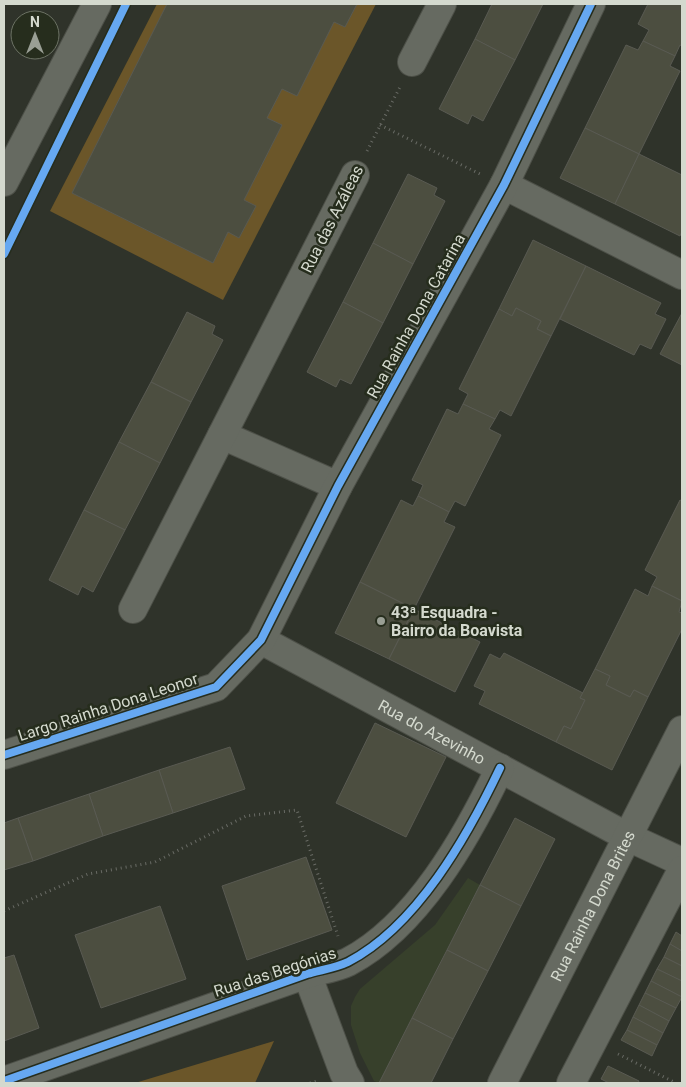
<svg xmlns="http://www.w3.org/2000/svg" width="686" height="1087" viewBox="0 0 686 1087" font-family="Roboto,sans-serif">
<rect width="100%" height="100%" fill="#2f332a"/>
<path fill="#37402b" d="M468,878L480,885L379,1083L374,1081L360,1053L351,1025V1006L355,997L360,989L435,925Z"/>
<g fill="#6b5629">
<path d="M157,4H376L223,300L50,211Z"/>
<path d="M274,1041L255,1083H135Z"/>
</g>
<g fill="#4c4e40" stroke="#595a52">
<path d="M167,4H357L345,27L334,22L297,96L282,89L267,118L282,125L244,200L256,206L239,238L228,232L213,263L72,193Z"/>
<path d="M492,4H543L515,60L475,39Z"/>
<path d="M648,4H682V46L680,45L675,56L643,41L649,30L638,24Z"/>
<path d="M475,39L515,60L483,121L472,115L468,124L439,109Z"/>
<path d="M643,41L675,56L670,66L680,71L639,154L585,128L626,45L638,50Z"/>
<path d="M585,128L639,154L615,204L560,178Z"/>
<path d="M639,154L682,175V231L680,236L615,204Z"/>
<path d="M408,174L437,188L434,195L445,201L413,264L373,243Z"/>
<path d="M533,240L586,266L551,336L537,329L541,321L516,308L512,316L499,309Z"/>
<path d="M373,243L413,264L383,323L343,302Z"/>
<path d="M586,266L661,303L655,314L666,319L651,349L640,344L634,355L560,319Z"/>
<path d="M343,302L383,323L351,384L340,379L336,387L307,372Z"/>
<path d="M516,308L541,321L537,329L551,336L511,416L500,410L495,419L463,404L468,394L459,389L499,309L512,316Z"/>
<path d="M187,312L215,326L212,334L223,340L191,402L151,382Z"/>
<path d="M682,313V365L660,354Z"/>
<path d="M151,382L191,402L160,463L119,442Z"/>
<path d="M463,404L495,419L489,429L501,435L465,506L455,501L449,512L418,496L423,485L412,480L447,409L458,414Z"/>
<path d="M119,442L160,463L125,530L84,510Z"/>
<path d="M418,496L449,512L444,522L455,527L414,609L360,582L401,500L413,506Z"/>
<path d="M680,500L682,501V601L652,586L657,577L645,570Z"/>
<path d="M84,510L125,530L93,592L82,586L78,595L49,580Z"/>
<path d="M360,582L414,609L389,659L335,633Z"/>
<path d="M652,586L682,601L679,612L682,613V629L648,697L634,690L630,697L606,685L610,676L595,669L635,589L648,596Z"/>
<path d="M414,609L480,642L455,692L389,659Z"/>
<path d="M504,653L583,693L580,698L585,700L571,729L564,726L556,742L479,704L485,691L474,686L490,654L500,659Z"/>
<path d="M595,669L610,676L606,685L630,697L634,690L648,697L612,770L556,742L564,726L571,729L585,700L580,698Z"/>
<path d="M375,723L446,757L406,837L336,803Z"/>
<path d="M230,747L245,789L173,813L159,770Z"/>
<path d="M159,770L173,813L103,836L89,794Z"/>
<path d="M89,794L103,836L33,861L18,818Z"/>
<path d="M18,818L33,861L4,870V823Z"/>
<path d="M515,818L555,839L521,906L480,885Z"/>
<path d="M306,857L332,930L247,960L222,886Z"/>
<path d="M480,885L521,906L488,971L447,950Z"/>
<path d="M160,906L186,979L101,1008L75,935Z"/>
<path d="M676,932L682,936V951L670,944Z"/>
<path d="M670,944L682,951V966L664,957Z"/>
<path d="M447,950L488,971L453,1039L412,1018Z"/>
<path d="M14,955L39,1028L4,1041V958Z"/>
<path d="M664,957L682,966V981L657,969Z"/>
<path d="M657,969L682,981V997L651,981Z"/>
<path d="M651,981L682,997L676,1008L645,993Z"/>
<path d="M645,993L676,1008L669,1021L639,1005Z"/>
<path d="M639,1005L669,1021L663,1033L633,1017Z"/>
<path d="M633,1017L663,1033L657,1045L627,1030Z"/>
<path d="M412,1018L453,1039L431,1083H379Z"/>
<path d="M627,1030L657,1045L652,1056L621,1040Z"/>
<path d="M608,1066L639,1081L638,1083H609L601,1079Z"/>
</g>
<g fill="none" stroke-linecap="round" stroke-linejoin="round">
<g stroke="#4d5048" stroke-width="30">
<g id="minor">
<path d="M412,62L442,4"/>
<path d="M4,182L97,4"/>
<path d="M504,185L682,275"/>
<path d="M222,435L338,486"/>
<path d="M133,609L355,175"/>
<path id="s1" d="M261,640L628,837L682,862"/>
<path d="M4,755L216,687L261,640L338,486L504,185L591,4"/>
<path d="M307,974L344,1073L350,1083"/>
<path d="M4,1081L307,974C320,970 336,968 348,962C417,926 467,837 500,768"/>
<path id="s2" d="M502,1083L682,730"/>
<path d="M571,1083L682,870"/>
</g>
</g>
<g stroke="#696b65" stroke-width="3" stroke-dasharray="1 4" stroke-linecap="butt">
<path d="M380,125L480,174"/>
<path d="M367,151L401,85"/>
<path d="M4,911L88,874L155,862L246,816L297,810L338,936"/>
<path d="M618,1054L676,1083"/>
<path d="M310,1083L317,1081"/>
</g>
<use href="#minor" stroke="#666a61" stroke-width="28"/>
<g stroke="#262d1d" stroke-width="11">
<g id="cycleway">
<path d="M4,254L126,4"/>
<path d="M4,755L216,687L261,640L338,486L504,185L591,4"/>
<path d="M4,1081L307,974C320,970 336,968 348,962C417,926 467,837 500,768"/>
</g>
</g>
<use href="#cycleway" stroke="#66a8f1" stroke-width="8"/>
</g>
<circle fill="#9a9f95" stroke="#262d1d" stroke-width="2" cx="381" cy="621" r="5"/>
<g text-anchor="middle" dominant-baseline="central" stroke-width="5" stroke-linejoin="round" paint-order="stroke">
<g font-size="16" fill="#d4d9ce" stroke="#262d1d">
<text transform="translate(332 219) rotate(-63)">Rua das Azáleas</text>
<text transform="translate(416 316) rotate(-61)">Rua Rainha Dona Catarina</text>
<text transform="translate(108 707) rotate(-18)">Largo Rainha Dona Leonor</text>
<text stroke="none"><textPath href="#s1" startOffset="194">Rua do Azevinho</textPath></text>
<text stroke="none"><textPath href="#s2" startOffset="199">Rua Rainha Dona Brites</textPath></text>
<text transform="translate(275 972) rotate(-18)">Rua das Begónias</text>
</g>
<g font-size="16" font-weight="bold" fill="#d4d9ce" stroke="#262d1d" text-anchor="start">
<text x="391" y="612">43ª Esquadra -<tspan x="391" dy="18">Bairro da Boavista</tspan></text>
</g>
</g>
<rect width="686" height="1087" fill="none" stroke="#d4d9ce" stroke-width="10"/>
<g transform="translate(35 35)"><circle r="24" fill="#262d1d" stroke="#6c7264"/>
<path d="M0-4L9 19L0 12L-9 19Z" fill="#9a9f95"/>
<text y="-8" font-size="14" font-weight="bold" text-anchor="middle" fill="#d4d9ce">N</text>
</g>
</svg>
